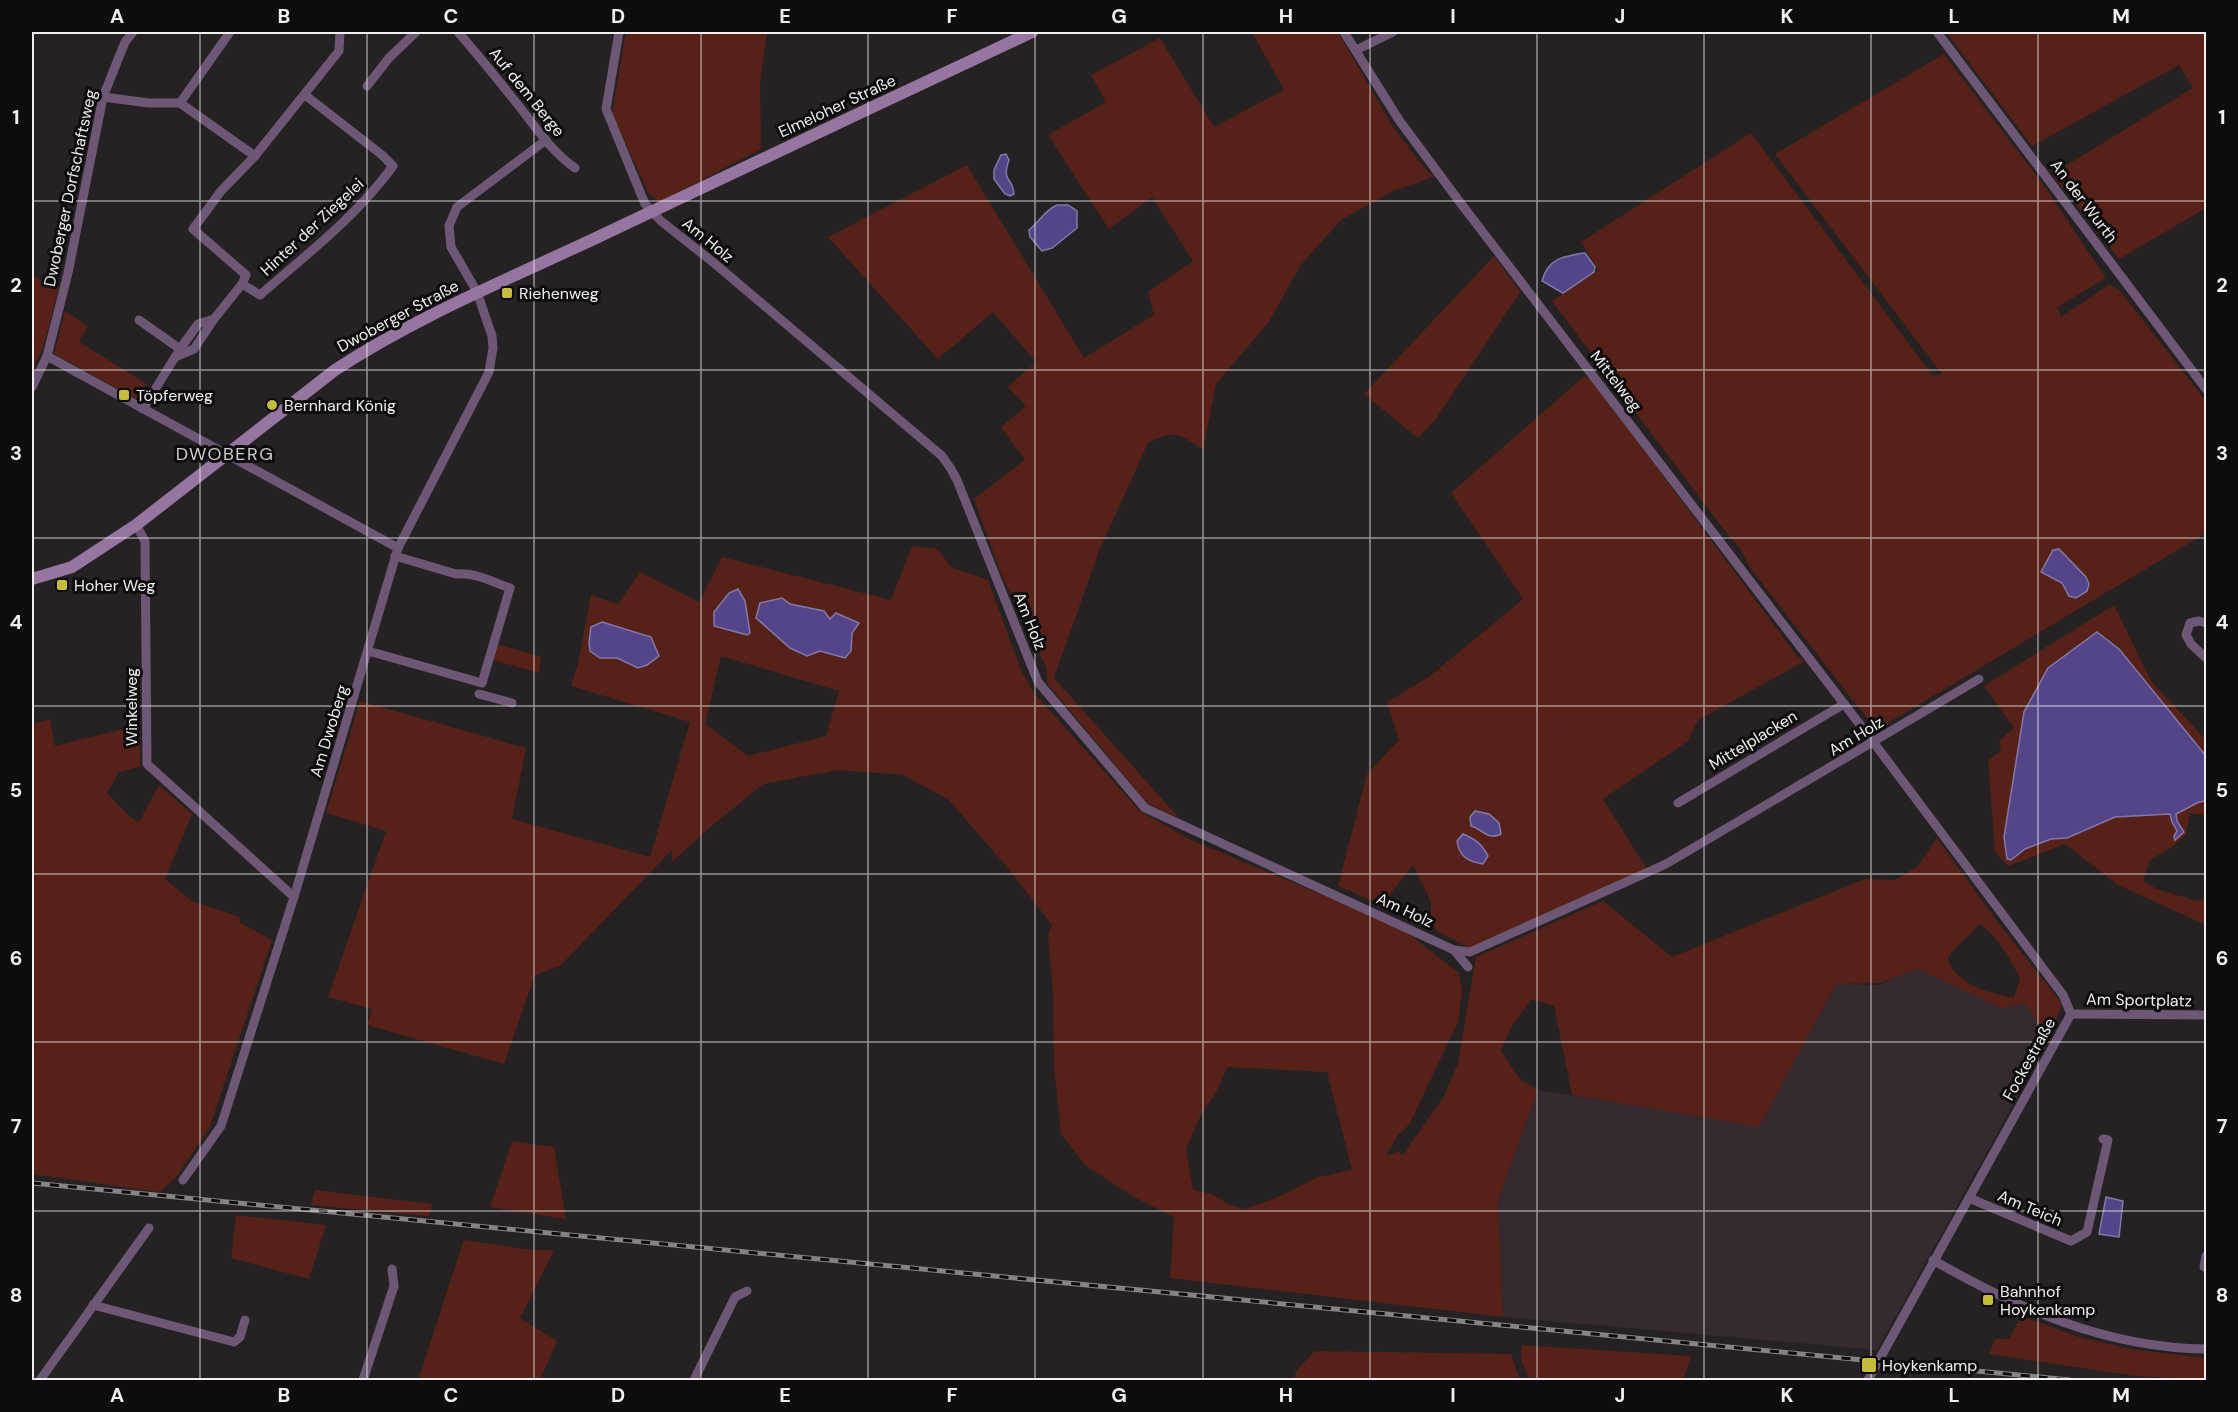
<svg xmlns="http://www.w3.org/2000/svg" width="2238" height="1412" viewBox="0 0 2238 1412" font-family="'DM Sans',sans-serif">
<rect width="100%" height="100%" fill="#262224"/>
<path fill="#342a30" d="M1918,969L2001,1008L2025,1003L2049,1040L1877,1350L1503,1317L1498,1200L1538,1090L1759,1126L1836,984L1878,985Z"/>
<g fill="#552118" fill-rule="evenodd">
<path d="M626,32H767L760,83L761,149L660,202L649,194L612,114Z"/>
<path d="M1252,32H1338L1393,127L1428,172L1436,176L1393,191L1341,220L1300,266L1269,322L1216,384L1203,450C1180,434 1175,429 1148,443L1099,551L1054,678L1179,818L1148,804L1047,683V669L1002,576L974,499L1025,460L1001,427L1026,406L1008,387L1036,362L993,312L938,359L828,237L967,165L1084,358L1154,315L1148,292L1193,261L1152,197L1109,229L1048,135L1106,102L1091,75L1160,38L1214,127L1284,90Z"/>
<path d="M1946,32H2206V208L2119,259L2052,174L2193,88L2179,65L2032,146Z"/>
<path d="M1944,54L2045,187L2106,278L2057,307L2061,317L2110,284L2121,292L2206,401V533L1876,730L1751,569L1739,547L1721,526L1552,301L1598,270L1581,242L1751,133L1933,376L1942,374L1775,154Z"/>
<path d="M1494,256L1520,292L1436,419L1418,438L1364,394Z"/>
<path d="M32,276L59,287L43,348L32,370Z"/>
<path d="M65,311L88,326L79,342L147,384L138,400L54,354Z"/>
<path d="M1583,377L1590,378L1595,384L1797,656L1805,661L1698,720L1688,741L1603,799L1647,869L1471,949L1437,931L1431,920V902L1413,865L1382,905L1338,886L1367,774L1399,740L1387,702L1429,677L1523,599L1451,493Z"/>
<path d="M912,546L938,549L951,567L988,580L1021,670L1034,693L1140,811L1191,840L1401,928L1459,973L1462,991L1458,1022L1409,1125L1398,1135L1386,1156L1399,1151L1402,1156L1443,1098L1458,1063L1476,957L1603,901L1672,957L1865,879L1895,880L1917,867L1937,838L1994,917L2062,1004L2049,1040L2025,1003L2001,1008L1918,969L1880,983L1836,984L1759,1127L1572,1095L1554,1006L1532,999L1512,1025L1501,1051L1520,1079L1538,1090L1498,1200L1503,1317L1170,1278L1174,1217L1134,1197L1085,1165L1061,1134L1054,1068L1053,995L1048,935L1052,925L1007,867L949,800L903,775L838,770L763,784L708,829L672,862V850L560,966L535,975L504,1064L367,1025L372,1009L328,997L386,831L326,813L360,701L526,748L512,819L650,857L690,722L571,686L578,664L591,595L618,604L640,572L699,602L722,557L891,600ZM782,598C801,615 833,619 858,624L852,633L845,658L820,651ZM745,601L750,633L714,612ZM634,632L651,637L631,666L617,658ZM721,656L839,691L826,736L748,756L705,724ZM1979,924C1995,932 2012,962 2020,978L2014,998C1989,993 1956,985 1948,959C1954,945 1970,937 1979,924ZM1227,1067L1327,1072L1352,1170L1318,1177L1278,1197L1245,1209L1228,1204L1212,1194L1193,1190L1186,1149L1203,1110L1216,1093Z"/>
<path d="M2114,605L2151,681L2206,740V756L2119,649L2011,860L2024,849L2051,839L2067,838L2115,817L2170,814L2172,822L2177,831L2184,832L2177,821L2176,814L2199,802L2206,801V816L2190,813L2186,835L2172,847L2150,860L2143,881L2157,889L2197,901L2206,898V925L2118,885L2065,844L2009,866L1995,852L1988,760L2001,751L1999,741L2014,728L1984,686Z"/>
<path d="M497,644L541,657L539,673L493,660Z"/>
<path d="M50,719L55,746L140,725V767L119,772L107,793L130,817L139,822L159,785L192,814L165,879L192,901L240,917L239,922L272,940L209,1129L176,1177L160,1192L32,1174V724Z"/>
<path d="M512,1141L554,1147L566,1219L490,1207Z"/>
<path d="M315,1190L432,1204L429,1216L311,1205Z"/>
<path d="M236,1215L326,1225L309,1279L231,1258Z"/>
<path d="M464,1240L531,1250H554L520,1318L557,1341L540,1380H418Z"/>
<path d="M2021,1316L2079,1337L2130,1349L2206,1358V1380L2136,1376L1989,1354L1995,1339H2009Z"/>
<path d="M1522,1345L1691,1356L1683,1380H1530L1521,1360Z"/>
<path d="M1315,1351L1511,1354L1520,1380H1294L1296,1371Z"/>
</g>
<g fill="#554588" stroke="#8478a8" stroke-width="1.5">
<path d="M1006,154L1009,160C1001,183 1013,177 1014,194L1010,196L1005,194L994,179V170L1001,155Z"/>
<path d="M1057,205H1068L1077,211V228L1052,248L1042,251L1030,237L1029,230C1040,221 1044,211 1057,205Z"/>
<path d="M1585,253L1595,267L1594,272L1563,293L1542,281C1548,258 1564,256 1585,253Z"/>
<path d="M2059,549L2086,577L2089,584L2087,591L2076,598L2069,596L2062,583L2041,572L2053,550Z"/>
<path d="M738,589L745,601L750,633L747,635L714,626V612L729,593Z"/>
<path d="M782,598L790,604L824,611L830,619L836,613L859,623L852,633L851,651L845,658L820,651L807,656L790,648L756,618L760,603Z"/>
<path d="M602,622L651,637L659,656L647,665L638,668L617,658H600L590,651L589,642L591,627Z"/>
<path d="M2097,632L2119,649L2206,756V801L2199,802L2176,814L2177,821L2184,832L2175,840L2174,836L2177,831L2172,822L2170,814L2115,817L2067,838L2051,839L2025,849L2011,860L2007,859L2004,837L2024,712L2048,668Z"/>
<path d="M1475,811L1489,814L1499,823L1501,834C1487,841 1483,829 1471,826L1470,817Z"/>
<path d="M1463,834C1475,839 1482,844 1488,856L1483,864C1469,862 1459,857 1457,841Z"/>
<path d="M2106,1197L2123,1201L2119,1237L2099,1234Z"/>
</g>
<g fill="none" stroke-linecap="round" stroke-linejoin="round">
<g stroke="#6c5874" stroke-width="9">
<path d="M458,32C479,56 499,81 519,106C536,128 552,152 575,168"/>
<path d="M619,32L606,109L645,204L661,221L714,263L942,456L951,469L957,480L1038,682L1145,808L1454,950L1468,967"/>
<path d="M1344,32L1399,120L1459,201L1874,743L2063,995L2071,1014"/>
<path d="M1937,32L2206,389"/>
<path d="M1356,50L1393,32"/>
<path d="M367,86L389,58L416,32"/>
<path d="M103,97L149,103H180L255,156L221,191L193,229L246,275L242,284L214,319L198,324L180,349"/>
<path d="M180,103L230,32"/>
<path d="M255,156L339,51L340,32"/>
<path d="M242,284L260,295C307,254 356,217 393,166L382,155L305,95"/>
<path d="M139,320L180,349L143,409"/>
<path d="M47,356L398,548"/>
<path d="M175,357L194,349L214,319"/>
<path d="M32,387L47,356L68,273L103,97L125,42L133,32"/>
<path d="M136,525L145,541L147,764L294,897"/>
<path d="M2206,623L2199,621L2190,623L2186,635L2191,644L2206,658"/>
<path d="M368,651L482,683L510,588C492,582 475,572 456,574L395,556"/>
<path d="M479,694L512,703"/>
<path d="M1678,803L1844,704"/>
<path d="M1454,950L1470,952L1666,864L1979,679"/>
<path d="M2071,1014L2206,1015"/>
<path d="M183,1180L221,1126L294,897L398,548L489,372L493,348L492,336L477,292L451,247L449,226L457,207L546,140"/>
<path d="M1969,1198L2071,1241L2087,1232L2108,1140L2103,1139"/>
<path d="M1933,1260C2018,1309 2107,1348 2206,1349"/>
<path d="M2204,1267L2206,1256"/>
<path d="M93,1305L234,1342L240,1337L245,1320"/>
<path d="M40,1380L149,1228"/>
<path d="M363,1380L394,1286L392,1269"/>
<path d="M694,1380L735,1297L747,1291"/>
<path d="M1868,1380L2071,1014"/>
</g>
<path stroke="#9676a1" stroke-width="12" d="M32,579L72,567L136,525L335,370C417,316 509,279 598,237C743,168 887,100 1032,32"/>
<g stroke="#878385" stroke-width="5">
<path id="rail" d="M32,1183L2070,1380"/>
</g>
<use href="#rail" stroke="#0e0c0d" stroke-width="3" stroke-dasharray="9" stroke-linecap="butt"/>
</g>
<path fill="none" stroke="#f2eff1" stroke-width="1.5" stroke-opacity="0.55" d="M200,32V1380M367,32V1380M534,32V1380M701,32V1380M868,32V1380M1035,32V1380M1203,32V1380M1370,32V1380M1537,32V1380M1704,32V1380M1871,32V1380M2038,32V1380M32,201H2206M32,370H2206M32,538H2206M32,706H2206M32,874H2206M32,1042H2206M32,1211H2206"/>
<g fill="#c5bc3d" stroke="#0e0c0d" stroke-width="2">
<rect x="501" y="287" width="12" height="12" rx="3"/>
<rect x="118" y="389" width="12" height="12" rx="3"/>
<circle cx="272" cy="405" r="6"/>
<rect x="56" y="579" width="12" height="12" rx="3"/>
<rect x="1982" y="1294" width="12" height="12" rx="3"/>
<rect x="1861" y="1357" width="16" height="16" rx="3"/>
</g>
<g text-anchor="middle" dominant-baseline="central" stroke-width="6" stroke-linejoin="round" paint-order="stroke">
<g font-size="16" fill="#f2eff1" stroke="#0e0c0d">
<text transform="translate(527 92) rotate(51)">Auf dem Berge</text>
<text transform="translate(837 106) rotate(-25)">Elmeloher Straße</text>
<text transform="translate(70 188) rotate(-78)">Dwoberger Dorfschaftsweg</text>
<text transform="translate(2084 201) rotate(53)">An der Wurth</text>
<text transform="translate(312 227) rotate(-43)">Hinter der Ziegelei</text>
<text transform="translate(708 240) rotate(39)">Am Holz</text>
<text transform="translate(398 316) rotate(-28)">Dwoberger Straße</text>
<text transform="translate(1616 381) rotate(52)">Mittelweg</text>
<text transform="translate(1030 621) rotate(68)">Am Holz</text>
<text transform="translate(131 707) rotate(-90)">Winkelweg</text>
<text transform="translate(329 731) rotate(-73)">Am Dwoberg</text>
<text transform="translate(1856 736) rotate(-31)">Am Holz</text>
<text transform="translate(1753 740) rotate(-31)">Mittelplacken</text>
<text transform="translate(1405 910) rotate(25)">Am Holz</text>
<text transform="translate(2139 1000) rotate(1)">Am Sportplatz</text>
<text transform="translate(2029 1059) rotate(-61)">Fockestraße</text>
<text transform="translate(2030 1208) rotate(23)">Am Teich</text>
</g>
<g font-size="16" fill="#f2eff1" stroke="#0e0c0d" text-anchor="start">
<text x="519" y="293">Riehenweg</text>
<text x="136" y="395">Töpferweg</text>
<text x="284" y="405">Bernhard König</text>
<text x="74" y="585">Hoher Weg</text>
<text x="2000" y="1291">Bahnhof<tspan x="2000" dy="18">Hoykenkamp</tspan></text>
<text x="1882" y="1365">Hoykenkamp</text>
</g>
<g font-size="18" letter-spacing="1.5" fill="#d0cace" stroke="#0e0c0d">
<text x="225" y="454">DWOBERG</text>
</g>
</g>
<rect width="2238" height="1412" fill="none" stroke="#0e0c0d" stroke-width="66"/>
<rect x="33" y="33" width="2172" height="1346" fill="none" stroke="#f2eff1" stroke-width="2"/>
<g font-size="20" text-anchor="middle" font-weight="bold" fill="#f2eff1">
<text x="117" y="23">A</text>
<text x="284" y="23">B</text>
<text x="451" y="23">C</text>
<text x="618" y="23">D</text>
<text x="785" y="23">E</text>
<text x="952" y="23">F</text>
<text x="1119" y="23">G</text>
<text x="1286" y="23">H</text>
<text x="1453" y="23">I</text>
<text x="1620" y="23">J</text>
<text x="1787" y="23">K</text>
<text x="1954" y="23">L</text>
<text x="2121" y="23">M</text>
<text x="16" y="124">1</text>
<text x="2222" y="124">1</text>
<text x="16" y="292">2</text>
<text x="2222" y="292">2</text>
<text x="16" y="460">3</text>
<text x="2222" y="460">3</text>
<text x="16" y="629">4</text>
<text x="2222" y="629">4</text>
<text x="16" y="797">5</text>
<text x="2222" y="797">5</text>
<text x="16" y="965">6</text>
<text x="2222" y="965">6</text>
<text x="16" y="1133">7</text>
<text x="2222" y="1133">7</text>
<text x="16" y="1302">8</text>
<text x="2222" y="1302">8</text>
<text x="117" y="1402">A</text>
<text x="284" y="1402">B</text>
<text x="451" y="1402">C</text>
<text x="618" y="1402">D</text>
<text x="785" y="1402">E</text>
<text x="952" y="1402">F</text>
<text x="1119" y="1402">G</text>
<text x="1286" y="1402">H</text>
<text x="1453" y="1402">I</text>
<text x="1620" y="1402">J</text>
<text x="1787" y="1402">K</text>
<text x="1954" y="1402">L</text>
<text x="2121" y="1402">M</text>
</g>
</svg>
